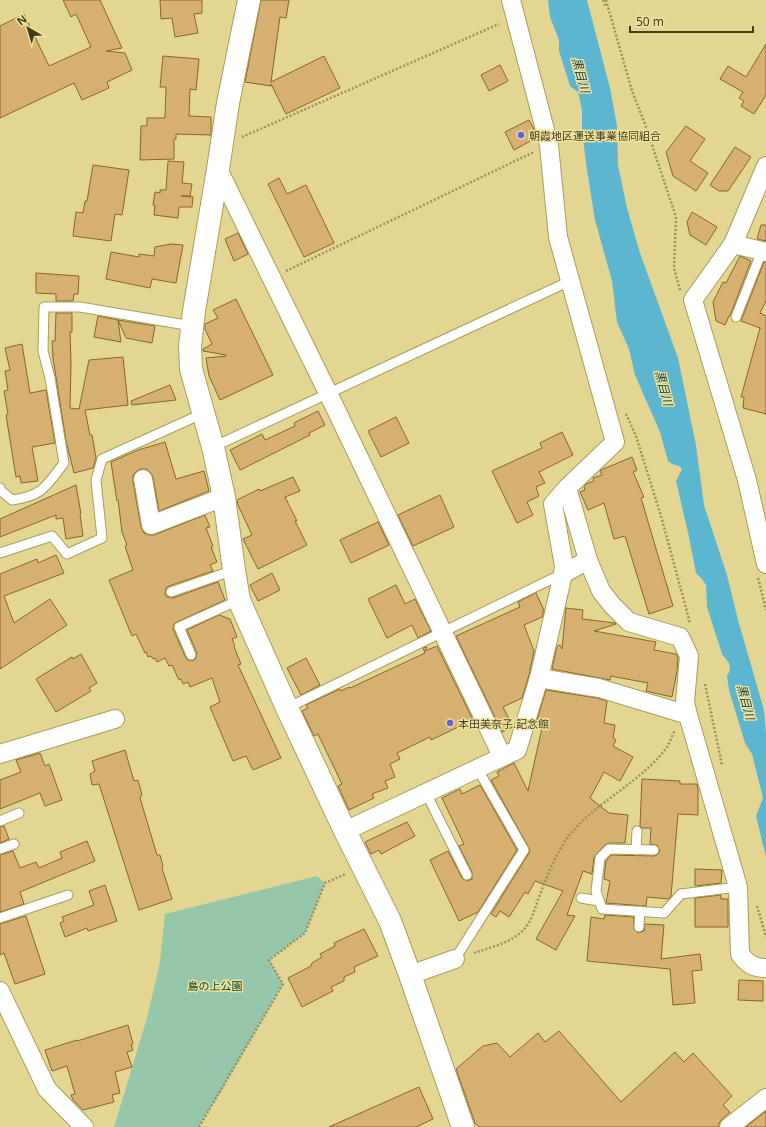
<svg xmlns="http://www.w3.org/2000/svg" width="766" height="1127" viewBox="0 0 766 1127" font-family="'Noto Sans','Noto Sans JP',sans-serif">
<rect width="100%" height="100%" fill="#e2d692"/>
<path fill="#96c7ab" d="M317,876L325,883L305,933L269,960L283,984L217,1098L198,1127H114L147,1018L160,962L165,914Z"/>
<path fill="#5db6d0" d="M548,0H587L610,88L617,126L618,165L627,208L640,253L678,358L696,445L704,505L727,575L738,620L764,710L766,735V857L756,816L763,798L752,754L745,743L729,690L727,676L730,670L729,663L722,654L707,607L706,585L702,579L696,573L689,537L676,481L682,469L679,466L672,464L668,461L660,432L635,375L629,349L617,322L612,281L595,220L587,170L582,131V110L578,92L570,86L559,51V40L550,17Z"/>
<g fill="#d7b171" stroke="#876529">
<path d="M63,0H100L122,48L106,51L125,53L132,70L107,82L109,88L82,100L74,83L0,118V26L24,14L49,66L91,47L76,14L71,17Z"/>
<path d="M160,0H202V13L194,14L198,33L175,37L172,18L161,19Z"/>
<path d="M261,0H289L286,18L280,17L271,82L324,56L340,88L286,114L271,84V86L245,82Z"/>
<path d="M766,44V95L754,114L741,106L744,101L739,98L743,92L720,79L728,66L746,77Z"/>
<path d="M163,56L199,59L196,90L190,89L189,116L211,117V135L176,134V139H174V159L140,160L141,126H147V118H165L166,87H160Z"/>
<path d="M500,65L508,81L489,91L481,75Z"/>
<path d="M529,120L535,131L536,138L514,150L505,132Z"/>
<path d="M686,126L705,139L690,161L708,173L696,191L673,176L666,152Z"/>
<path d="M735,147L751,157L728,191H719L710,185Z"/>
<path d="M168,161L184,162L182,183L192,184L190,196H181L193,197L192,207H179L178,218L154,215L155,205H153L155,192L160,193V190H166Z"/>
<path d="M93,165L129,170L122,215L115,214L111,241L73,236L76,212L83,213L85,201H87Z"/>
<path d="M279,178L287,194L306,185L334,243L304,257L268,184Z"/>
<path d="M692,212L717,227L706,245L690,235L687,222Z"/>
<path d="M761,225H766V241L757,239Z"/>
<path d="M238,233L248,254L234,261L225,239Z"/>
<path d="M171,244L183,245L176,283L152,279L150,288L106,279L111,252L139,257V254L154,256L155,247Z"/>
<path d="M740,256L751,261L730,316H729L725,325L716,321L713,302L723,282L726,283Z"/>
<path d="M764,262H766V301L760,313L766,316V414L743,408L744,397H741L760,328L741,321Z"/>
<path d="M36,273L79,276L78,294H74L73,301H56V294L36,293Z"/>
<path d="M236,299L273,375L220,400L209,376L206,358L226,356V355L203,351V349L212,344L205,329V324L218,318L213,310Z"/>
<path d="M56,313H72V332H70L71,363L70,408L79,409L89,360L123,357L128,405L85,410L90,435H92L96,458L93,468L74,473L66,441L53,358L52,341H55Z"/>
<path d="M98,316L118,320L121,342L94,337Z"/>
<path d="M118,320L155,326L152,343L126,338Z"/>
<path d="M22,344L30,393L46,390L55,443L32,447L38,481L21,483L20,476L16,477L6,415L8,414L4,391L8,390L5,371L10,370L5,348Z"/>
<path d="M170,385L176,400L132,405L131,401Z"/>
<path d="M318,411L325,425L309,433L310,435L240,470L230,450L262,434L265,440L295,426L294,423Z"/>
<path d="M396,417L409,443L381,457L368,431Z"/>
<path d="M562,432L573,455L539,472L545,483L536,487L539,496L527,502L533,515L517,523L492,471L542,448L540,443Z"/>
<path d="M165,442L176,479L204,471L209,491L159,511L153,477L151,473L146,469H141L137,471L133,475V481L141,527L144,533L149,535H154L205,515L210,527L206,528L213,546L211,547L217,562L210,565L213,571L169,586L166,588L165,594L167,597L173,598L218,582L225,600L177,622L174,624L173,629L186,658L188,660L193,661L196,658L197,653L187,630L219,615L230,619L237,637L232,639L235,646L234,647L241,664L238,665L281,758L253,770L246,756L233,761L210,707L220,702L212,678L190,687L188,682L183,684L181,679L179,680L172,665L169,666L165,658L157,662L155,658L153,659L151,656L148,657L146,652L145,653L136,634L132,636L109,580L133,570L125,546L127,545L122,532L118,500L117,501L111,462L138,450Z"/>
<path d="M632,457L637,470L633,472L644,497L641,498L673,606L649,614L625,536L614,539L604,503L588,510L580,492L585,490L584,487L586,484L594,481L593,478L602,475L600,471L601,470Z"/>
<path d="M293,477L300,491L285,497L297,521H295L307,545L258,569L243,539L252,535L238,505L237,500L259,489L260,491Z"/>
<path d="M76,485L81,514H80L83,536L66,539L63,518L56,519V515L0,537V519Z"/>
<path d="M440,495L454,527L413,546L398,515Z"/>
<path d="M378,522L389,545L351,563L340,540Z"/>
<path d="M56,555L64,573L4,596L14,623L50,599L67,625L0,669V574L37,559L38,563Z"/>
<path d="M272,573L280,590L258,601L250,585Z"/>
<path d="M396,585L405,604L415,599L431,631L418,638L412,625L387,638L368,599Z"/>
<path d="M536,593L544,610L542,617L524,625L534,651L529,675L522,698L503,707L513,727L502,732L456,636L520,607L518,602Z"/>
<path d="M566,608L583,610L582,619L615,623L616,624L594,631L656,642L654,650L676,654L678,658L677,671L672,697L646,691L648,683L611,676L610,680L552,669L557,646L560,645L562,649Z"/>
<path d="M437,646L473,720L431,740L430,737L397,753L400,759L390,764L395,777L385,781L388,788L372,794L374,798L349,810L338,786L342,784L318,734L314,736L302,711L308,708L306,705L340,689L341,691L349,687L350,688L425,653L423,648L427,647L425,651Z"/>
<path d="M81,654L97,683L89,688L91,691L56,712L36,679L72,657L73,659Z"/>
<path d="M306,658L320,685L301,695L287,668Z"/>
<path d="M546,690L597,698L607,701L604,723L615,725L613,738L616,740L613,746L633,757L620,781L604,772L590,798L609,813L628,815L625,843H609L605,845L594,857L592,874L583,871L567,915L575,916L556,950L536,939L563,891L535,881L528,894L525,892L509,917L500,911L496,917L491,914L529,853L530,850L491,780L499,776L497,772L514,763L528,791L542,728L535,727Z"/>
<path d="M125,750L134,781L138,780L142,795L140,798L157,855H160L163,866L162,868L172,899L139,910L99,784L92,785L90,774L95,771L92,761Z"/>
<path d="M40,753L45,766L49,764L62,800L45,806L40,793L0,809V780L21,772L16,760Z"/>
<path d="M642,779L680,781V784H697L698,789V815L678,814L671,896L669,899L647,897L646,906L606,903L610,881L604,879L606,861L611,855L654,856L657,855L660,851L657,845L650,844L651,828H642L640,826Z"/>
<path d="M480,785L517,850L478,912L459,921L430,860L448,851L462,878L467,881L472,879V872L459,846L464,844L463,842L442,798L460,789L462,794Z"/>
<path d="M407,822L415,836L381,854L379,850L371,854L365,842Z"/>
<path d="M4,826L9,839L0,843V827Z"/>
<path d="M87,841L95,861L20,892L24,904L0,912V855L13,851L20,868L36,862L39,868L62,858L60,852Z"/>
<path d="M695,869L722,870L721,883L695,886Z"/>
<path d="M105,885L117,921L88,931L87,928L65,937L60,923L64,921L62,917L94,905L89,891Z"/>
<path d="M721,895V899H728V927H695V898Z"/>
<path d="M605,915L634,917V929L638,933L644,931L645,924L664,925L661,959L700,954L702,970L692,971L695,1003L673,1005L670,969L587,961L591,917L604,919Z"/>
<path d="M26,916L45,974L15,984L4,953L0,955V924Z"/>
<path d="M364,929L378,956L354,967L355,972L344,977V981L331,987L333,991L302,1007L288,978L311,966L312,963L322,957L320,954L335,946L334,943Z"/>
<path d="M739,980L763,981V1001L738,1000Z"/>
<path d="M128,1025L133,1044L131,1045L133,1050L127,1052L132,1067L115,1072L120,1093L112,1095L114,1102L83,1110L73,1100L71,1095L75,1094L67,1066L52,1071L45,1050L77,1040V1041Z"/>
<path d="M559,1031L621,1102L675,1052L684,1062L693,1053L732,1096L723,1105L730,1112L722,1119L719,1123V1127H479L475,1123L456,1069L483,1046L497,1043L510,1057L538,1033L545,1042Z"/>
<path d="M419,1087L433,1119L416,1127H329Z"/>
<path d="M766,1111V1127H746Z"/>
</g>
<g fill="none" stroke-linecap="round" stroke-linejoin="round">
<g stroke="#a99d5a" stroke-width="11">
<g id="lane">
<path d="M736,317L762,251"/>
<path d="M213,447L570,281"/>
<path d="M0,488V490L12,500C43,496 46,486 64,463L50,378L43,351L44,307H80L192,326"/>
<path d="M0,553L52,536L67,554L102,538L96,480L102,459L204,413"/>
<path d="M171,592L234,570"/>
<path d="M191,655L179,627L239,600"/>
<path d="M287,708L562,574"/>
<path d="M426,793L467,875"/>
<path d="M0,821L19,813"/>
<path d="M0,849L14,844"/>
<path d="M636,850L637,831"/>
<path d="M654,850L609,849L600,858L596,891L602,909L664,913L681,894L738,887"/>
<path d="M581,898L599,901"/>
<path d="M0,918L68,895"/>
<path d="M639,927L640,911"/>
<path d="M455,959L524,850L477,768"/>
</g>
</g>
<g stroke="#a99d5a" stroke-width="20">
<g id="street">
<path d="M766,166L733,244L693,300L747,480L766,564"/>
<path d="M218,169L328,393L502,756"/>
<path d="M733,244L766,252"/>
<path d="M143,479L151,525L224,497"/>
<path d="M588,560L601,591L612,605L629,622L680,637L689,656L685,702L688,715"/>
<path d="M563,574L564,566L553,504L567,488"/>
<path d="M539,678L599,688L688,715L738,887L740,954C747,964 754,968 766,968"/>
<path d="M0,754L115,719"/>
<path d="M345,831L517,750L539,678L563,574L588,560L567,488L615,442L558,237L549,145L511,0"/>
<path d="M410,975L455,959"/>
<path d="M0,991L47,1089L84,1127"/>
<path d="M729,1127L766,1098"/>
</g>
</g>
<g stroke="#a99d5a" stroke-width="24">
<path id="secondary" d="M249,0L228,103L218,169L194,311L190,346L191,369L213,447L224,497L234,570L239,600L287,708L345,831L390,921L410,975L463,1127"/>
</g>
<g stroke="#99905f" stroke-width="2.5" stroke-dasharray="2 2" stroke-linecap="butt">
<path d="M603,0L606,7"/>
<path d="M606,0L632,91L645,124L676,217L674,268L680,290"/>
<path d="M242,137L499,24"/>
<path d="M286,271L534,152"/>
<path d="M626,414L636,436L661,516L690,623"/>
<path d="M758,578L766,610"/>
<path d="M705,684L722,765"/>
<path d="M757,906L766,937"/>
<path d="M474,953C489,948 506,944 519,934C532,924 534,909 540,895C547,875 556,854 568,837C595,802 642,782 667,747C670,742 672,736 675,730"/>
<path d="M199,1127L283,984L269,960L305,933L325,883L346,874"/>
</g>
<use href="#lane" stroke="#fff" stroke-width="9"/>
<use href="#street" stroke="#fff" stroke-width="18"/>
<use href="#secondary" stroke="#fff" stroke-width="22"/>
</g>
<g fill="#6362db" stroke="#efe39e" stroke-width="1.5">
<circle cx="521" cy="135" r="4"/>
<circle cx="450" cy="723" r="4"/>
</g>
<g text-anchor="middle" dominant-baseline="central" stroke-width="3" stroke-linejoin="round" paint-order="stroke">
<g font-size="11" fill="#413c20" stroke="#efe39e" text-anchor="start">
<text x="529" y="135">朝霞地区運送事業協同組合</text>
<text x="458" y="723">本田美奈子.記念館</text>
</g>
<g font-size="11" fill="#08442b" stroke="#efe39e">
<text x="215" y="985">島の上公園</text>
</g>
<g font-size="12" font-style="italic" fill="#1b444f" stroke="#efe39e">
<text transform="translate(581 75) rotate(75)">黒目川</text>
<text transform="translate(664 388) rotate(75)">黒目川</text>
<text transform="translate(746 702) rotate(75)">黒目川</text>
</g>
</g>
<g transform="translate(28 28) rotate(322)" stroke="#efe39e" stroke-width="3" paint-order="stroke">
<path d="M0-3L7 15L0 10L-7 15Z" fill="#413c20"/>
<text y="-6" font-size="11" font-weight="bold" text-anchor="middle" fill="#413c20">N</text>
</g>
<path d="M630 26v6h123v-6" fill="none" stroke="#413c20" stroke-width="2"/>
<text x="636" y="26" font-size="12" fill="#413c20" stroke="#efe39e" stroke-width="3" paint-order="stroke">50 m</text>
</svg>
